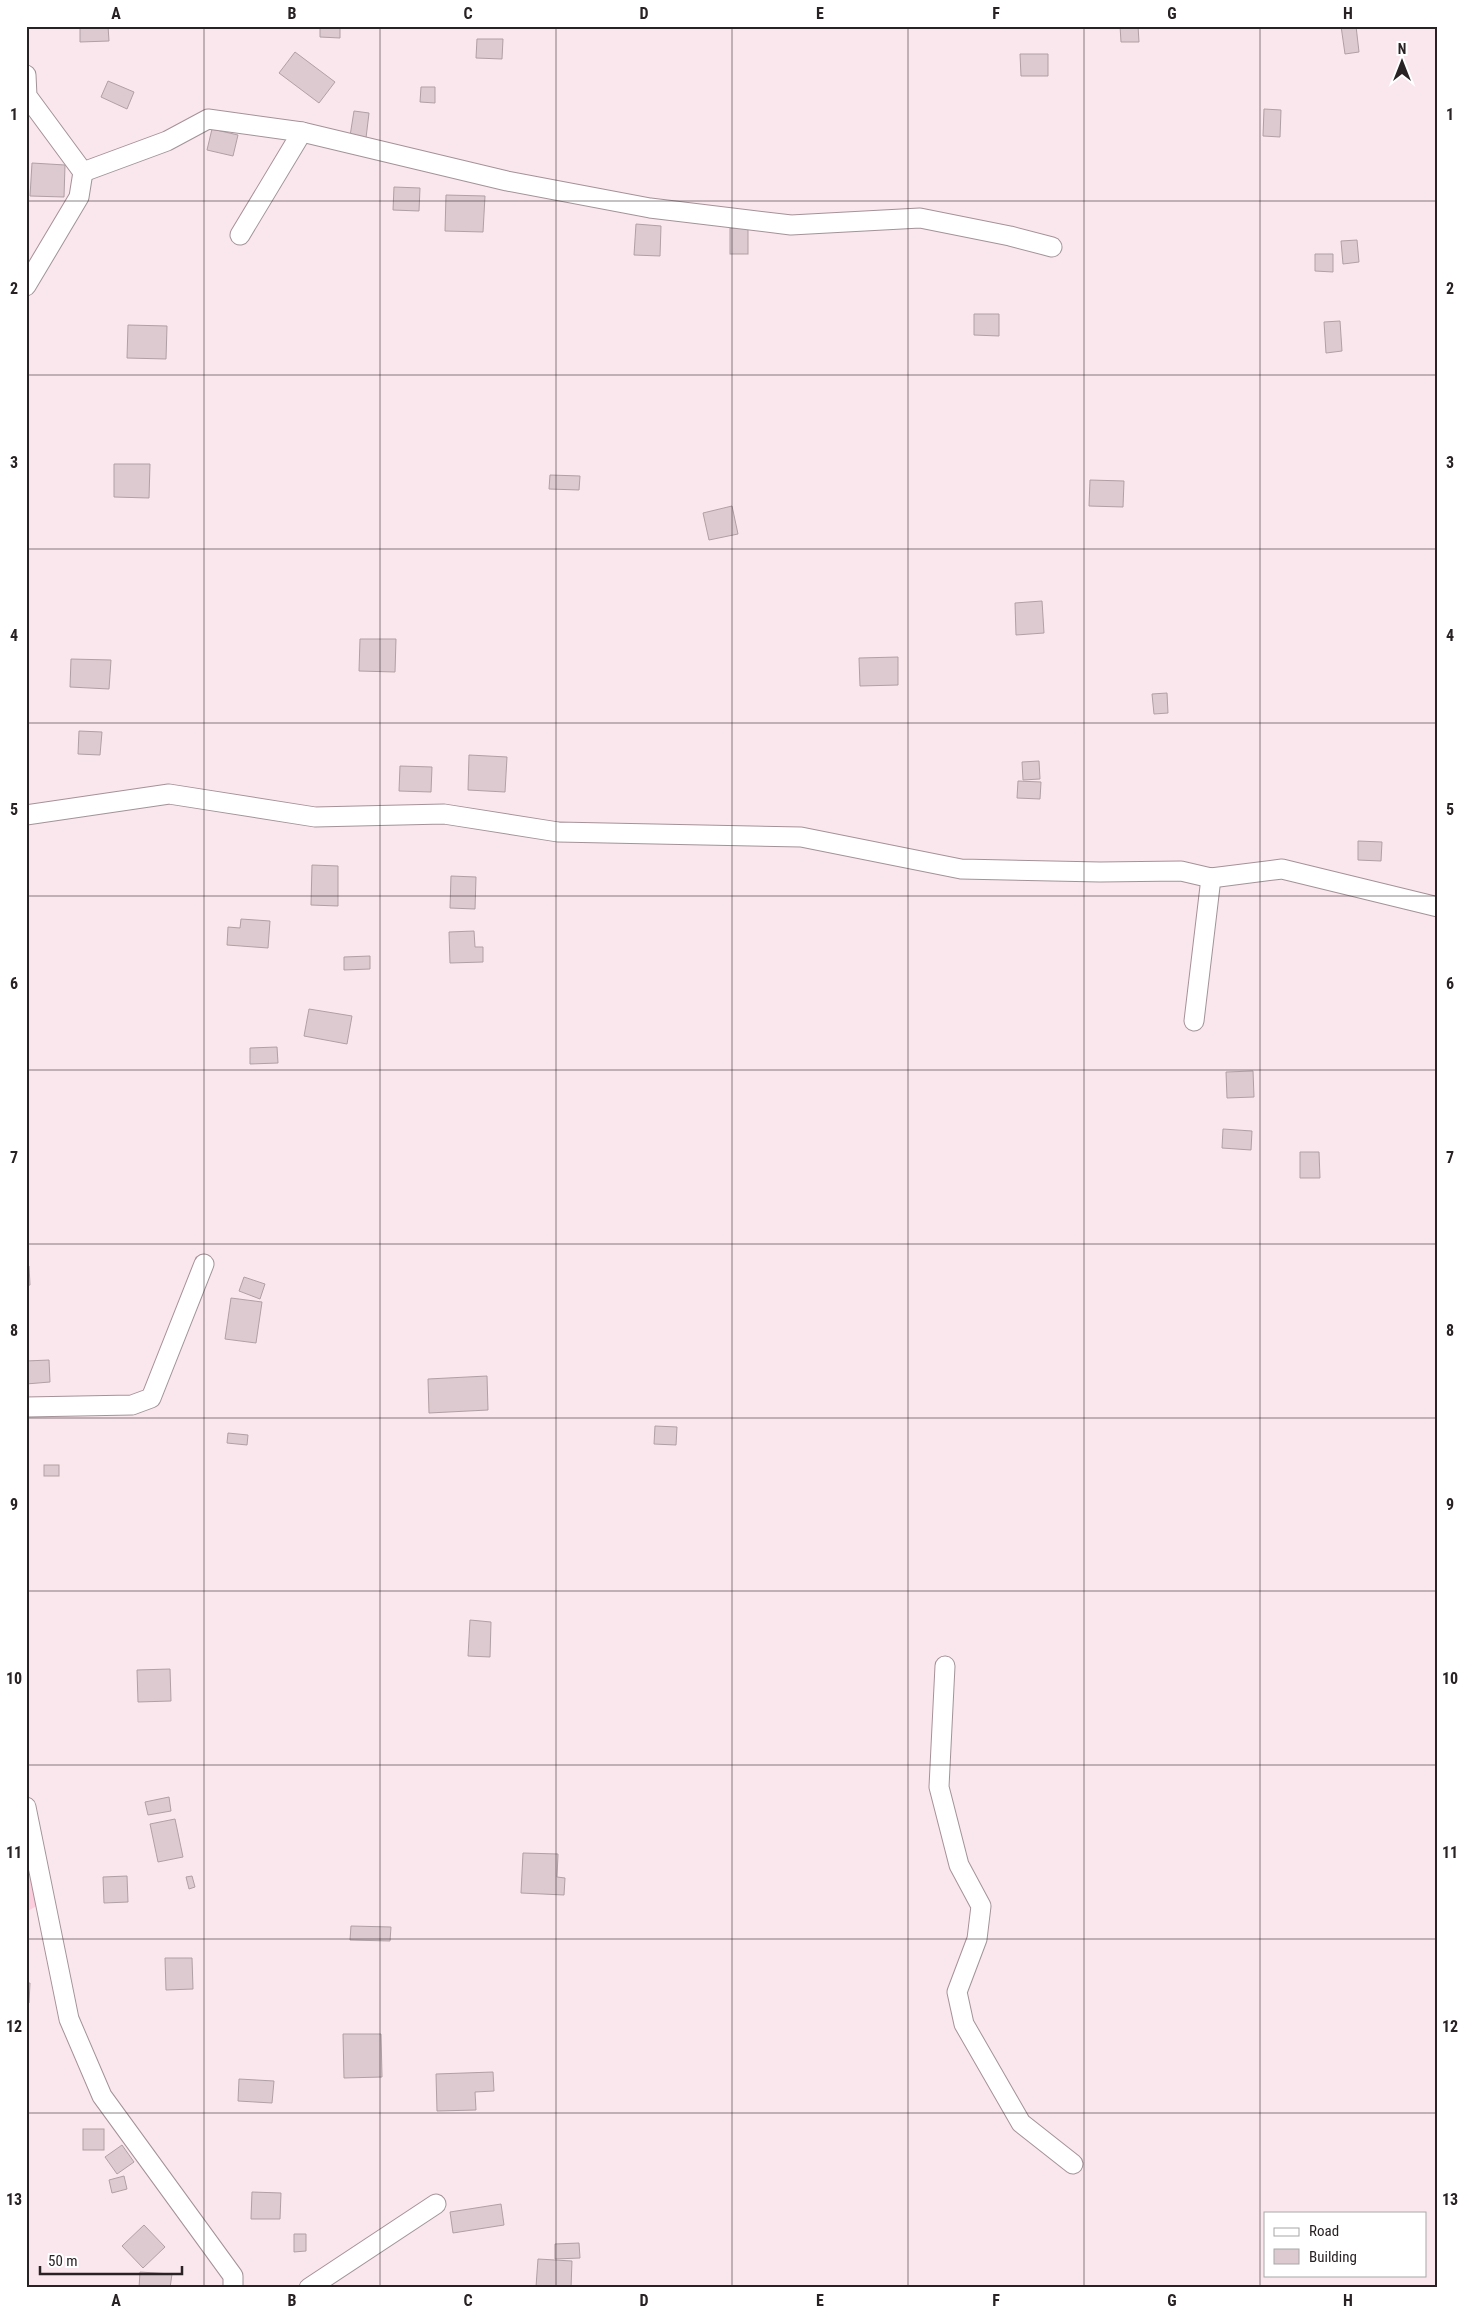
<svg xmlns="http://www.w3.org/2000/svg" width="1464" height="2314" viewBox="0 0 1464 2314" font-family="'Roboto Condensed',sans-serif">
<rect width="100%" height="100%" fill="#fae7ed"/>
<path fill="#fbcddd" d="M26,1830L40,1904L26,1912Z"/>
<g fill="#ddcad0" stroke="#b09fa4">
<path d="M80,26H108L109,41L80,42Z"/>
<path d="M320,26H340V38L320,37Z"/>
<path d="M1120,26H1138L1139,42H1121Z"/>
<path d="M1341,26H1356L1359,52L1345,54Z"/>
<path d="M477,39H503L502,59L476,58Z"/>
<path d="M295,52L335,82L319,103L279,73Z"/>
<path d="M1020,54H1048V76H1021Z"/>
<path d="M108,81L134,92L127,109L101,97Z"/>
<path d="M421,87H435V103L420,102Z"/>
<path d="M1264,109L1281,110L1280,137L1263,136Z"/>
<path d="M354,111L369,113L366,138L350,136Z"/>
<path d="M212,129L238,135L233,156L207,150Z"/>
<path d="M32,163L65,165L64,197L30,196Z"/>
<path d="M394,187L420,188L419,211L393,210Z"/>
<path d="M446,195L485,196L483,232L445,231Z"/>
<path d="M636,224L661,226L660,256L634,255Z"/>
<rect x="730" y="228" width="18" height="26"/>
<path d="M1357,240L1359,262L1343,264L1341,241Z"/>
<path d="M1315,254H1333V272L1315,271Z"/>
<path d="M974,314H999V336L974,335Z"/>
<path d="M1340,321L1342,351L1326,353L1324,322Z"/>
<path d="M128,325L167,326L166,359L127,358Z"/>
<path d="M114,464H150L149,498L114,497Z"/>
<path d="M550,475L580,476L579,490L549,489Z"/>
<path d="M1090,480L1124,481L1123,507L1089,506Z"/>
<path d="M732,506L738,534L709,540L703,513Z"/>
<path d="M1042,601L1044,633L1016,635L1015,603Z"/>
<path d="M360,639H396L395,672L359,671Z"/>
<path d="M898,657V685L860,686L859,658Z"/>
<path d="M71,659L111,660L109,689L70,687Z"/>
<path d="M1167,693L1168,713L1154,714L1152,694Z"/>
<path d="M79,731L102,732L100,755L78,754Z"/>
<path d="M469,755L507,757L505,792L468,790Z"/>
<path d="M1039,761L1040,779L1023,780L1022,762Z"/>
<path d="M400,766L432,767L431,792L399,791Z"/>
<path d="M1018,781L1041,782L1040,799L1017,798Z"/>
<path d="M1358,841L1382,842L1381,861L1358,860Z"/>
<path d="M312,865L338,866V906L311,905Z"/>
<path d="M451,876L476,877L475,909L450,908Z"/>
<path d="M241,919L270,921L268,948L227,945L228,927L240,928Z"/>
<path d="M474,931L475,947H483V962L450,963L449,932Z"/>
<path d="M370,956V969L344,970V957Z"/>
<path d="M309,1009L352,1016L347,1044L304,1036Z"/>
<path d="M277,1047L278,1063L250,1064V1048Z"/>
<path d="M1253,1071L1254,1097L1227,1098L1226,1072Z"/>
<path d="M1223,1129L1252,1131L1251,1150L1222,1148Z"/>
<path d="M1300,1152H1319L1320,1178H1300Z"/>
<path d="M29,1266L30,1285L26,1286V1267Z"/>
<path d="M244,1277L265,1284L260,1299L239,1291Z"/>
<path d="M231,1298L262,1302L256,1343L225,1339Z"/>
<path d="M49,1360L50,1382L26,1384V1361Z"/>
<path d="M487,1376L488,1410L429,1413L428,1379Z"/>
<path d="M655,1426L677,1427L676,1445L654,1444Z"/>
<path d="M228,1433L248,1435L247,1445L227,1443Z"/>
<rect x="44" y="1465" width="15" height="11"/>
<path d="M470,1620L491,1622L490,1657L468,1656Z"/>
<path d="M170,1669L171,1701L138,1702L137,1670Z"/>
<path d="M169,1797L171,1811L148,1815L145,1802Z"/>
<path d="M175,1819L183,1857L158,1862L150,1824Z"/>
<path d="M523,1853L558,1854L557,1877L565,1878L564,1895L521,1893Z"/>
<path d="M127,1876L128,1902L104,1903L103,1877Z"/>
<path d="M192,1876L195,1887L189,1889L186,1877Z"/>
<path d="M351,1926L391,1927L390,1941L350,1940Z"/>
<path d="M165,1958H192L193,1989L166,1990Z"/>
<path d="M26,1983H30L29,2003H26Z"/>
<path d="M343,2034H381L382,2077L344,2078Z"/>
<path d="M493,2072L494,2091L475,2092L476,2110L437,2111L436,2074Z"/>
<path d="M239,2079L274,2081L272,2103L238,2101Z"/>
<rect x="83" y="2129" width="21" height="21"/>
<path d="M122,2145L134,2162L117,2174L105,2157Z"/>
<path d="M124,2176L127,2189L112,2193L109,2180Z"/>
<path d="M252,2192L281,2193L280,2219H251Z"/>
<path d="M501,2204L504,2225L453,2233L450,2212Z"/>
<path d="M144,2225L165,2247L143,2268L122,2246Z"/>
<path d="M294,2234H306V2251L294,2252Z"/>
<path d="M579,2243L580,2258L555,2259V2244Z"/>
<path d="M538,2259L572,2261L571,2288L536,2287Z"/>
<path d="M140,2272L172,2274L170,2288H139Z"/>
</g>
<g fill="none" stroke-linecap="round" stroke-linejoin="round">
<g stroke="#a49298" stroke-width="21">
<g id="minor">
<path d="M26,75L27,96L83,172L79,197L26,286"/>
<path d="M83,172L167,141L208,119L302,132L507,181L650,208L791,225L920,218L1010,236L1052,247"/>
<path d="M240,235L302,132"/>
<path d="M26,815L169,794L315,817L444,814L558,832L801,837L961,869L1100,872L1181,871L1211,878L1282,869L1438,907"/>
<path d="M1194,1021L1211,878"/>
<path d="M26,1407L132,1405L151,1398L204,1264"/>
<path d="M945,1666L939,1787L959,1865L981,1906L977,1939L957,1992L964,2024L1021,2123L1073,2164"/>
<path d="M26,1807L69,2019L102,2096L233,2276V2288"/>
<path d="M309,2288L436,2204"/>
</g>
</g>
<use href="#minor" stroke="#fff" stroke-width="19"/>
</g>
<path fill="none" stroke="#292225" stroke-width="1" stroke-opacity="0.55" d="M204,26V2288M380,26V2288M556,26V2288M732,26V2288M908,26V2288M1084,26V2288M1260,26V2288M26,201H1438M26,375H1438M26,549H1438M26,723H1438M26,896H1438M26,1070H1438M26,1244H1438M26,1418H1438M26,1591H1438M26,1765H1438M26,1939H1438M26,2113H1438"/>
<rect width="1464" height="2314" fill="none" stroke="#ffffff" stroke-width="55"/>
<rect x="1264" y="2212" width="162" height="65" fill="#ffffff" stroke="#a9a7a8"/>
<rect x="1274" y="2228" width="25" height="8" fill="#ffffff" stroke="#a9a7a8"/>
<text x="1309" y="2236" font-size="15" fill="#292225">Road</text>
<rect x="1274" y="2249" width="25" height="15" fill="#ddcad0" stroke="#a9a7a8"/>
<text x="1309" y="2262" font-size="15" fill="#292225">Building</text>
<g transform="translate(1402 62)" stroke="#ffffff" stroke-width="4" paint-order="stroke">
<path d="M0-4L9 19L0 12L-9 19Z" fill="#292225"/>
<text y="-8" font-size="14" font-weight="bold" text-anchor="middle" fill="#292225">N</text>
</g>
<path d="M40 2266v8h142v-8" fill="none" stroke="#292225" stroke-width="2.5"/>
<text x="48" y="2266" font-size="15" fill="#292225" stroke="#ffffff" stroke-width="4" paint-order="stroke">50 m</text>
<rect x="28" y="28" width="1408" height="2258" fill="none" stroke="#292225" stroke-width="2"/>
<g font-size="16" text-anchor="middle" font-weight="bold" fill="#292225">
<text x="116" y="19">A</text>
<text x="292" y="19">B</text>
<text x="468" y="19">C</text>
<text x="644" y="19">D</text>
<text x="820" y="19">E</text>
<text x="996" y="19">F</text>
<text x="1172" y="19">G</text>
<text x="1348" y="19">H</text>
<text x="14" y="120">1</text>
<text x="1450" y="120">1</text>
<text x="14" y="294">2</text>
<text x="1450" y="294">2</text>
<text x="14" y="468">3</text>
<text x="1450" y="468">3</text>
<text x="14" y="641">4</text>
<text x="1450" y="641">4</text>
<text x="14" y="815">5</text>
<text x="1450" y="815">5</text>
<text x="14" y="989">6</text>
<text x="1450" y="989">6</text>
<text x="14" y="1163">7</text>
<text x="1450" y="1163">7</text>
<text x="14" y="1336">8</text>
<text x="1450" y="1336">8</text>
<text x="14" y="1510">9</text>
<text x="1450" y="1510">9</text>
<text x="14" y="1684">10</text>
<text x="1450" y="1684">10</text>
<text x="14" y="1858">11</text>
<text x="1450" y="1858">11</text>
<text x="14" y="2032">12</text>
<text x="1450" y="2032">12</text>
<text x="14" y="2205">13</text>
<text x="1450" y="2205">13</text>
<text x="116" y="2306">A</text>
<text x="292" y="2306">B</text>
<text x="468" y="2306">C</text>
<text x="644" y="2306">D</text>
<text x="820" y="2306">E</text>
<text x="996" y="2306">F</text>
<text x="1172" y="2306">G</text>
<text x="1348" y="2306">H</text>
</g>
</svg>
